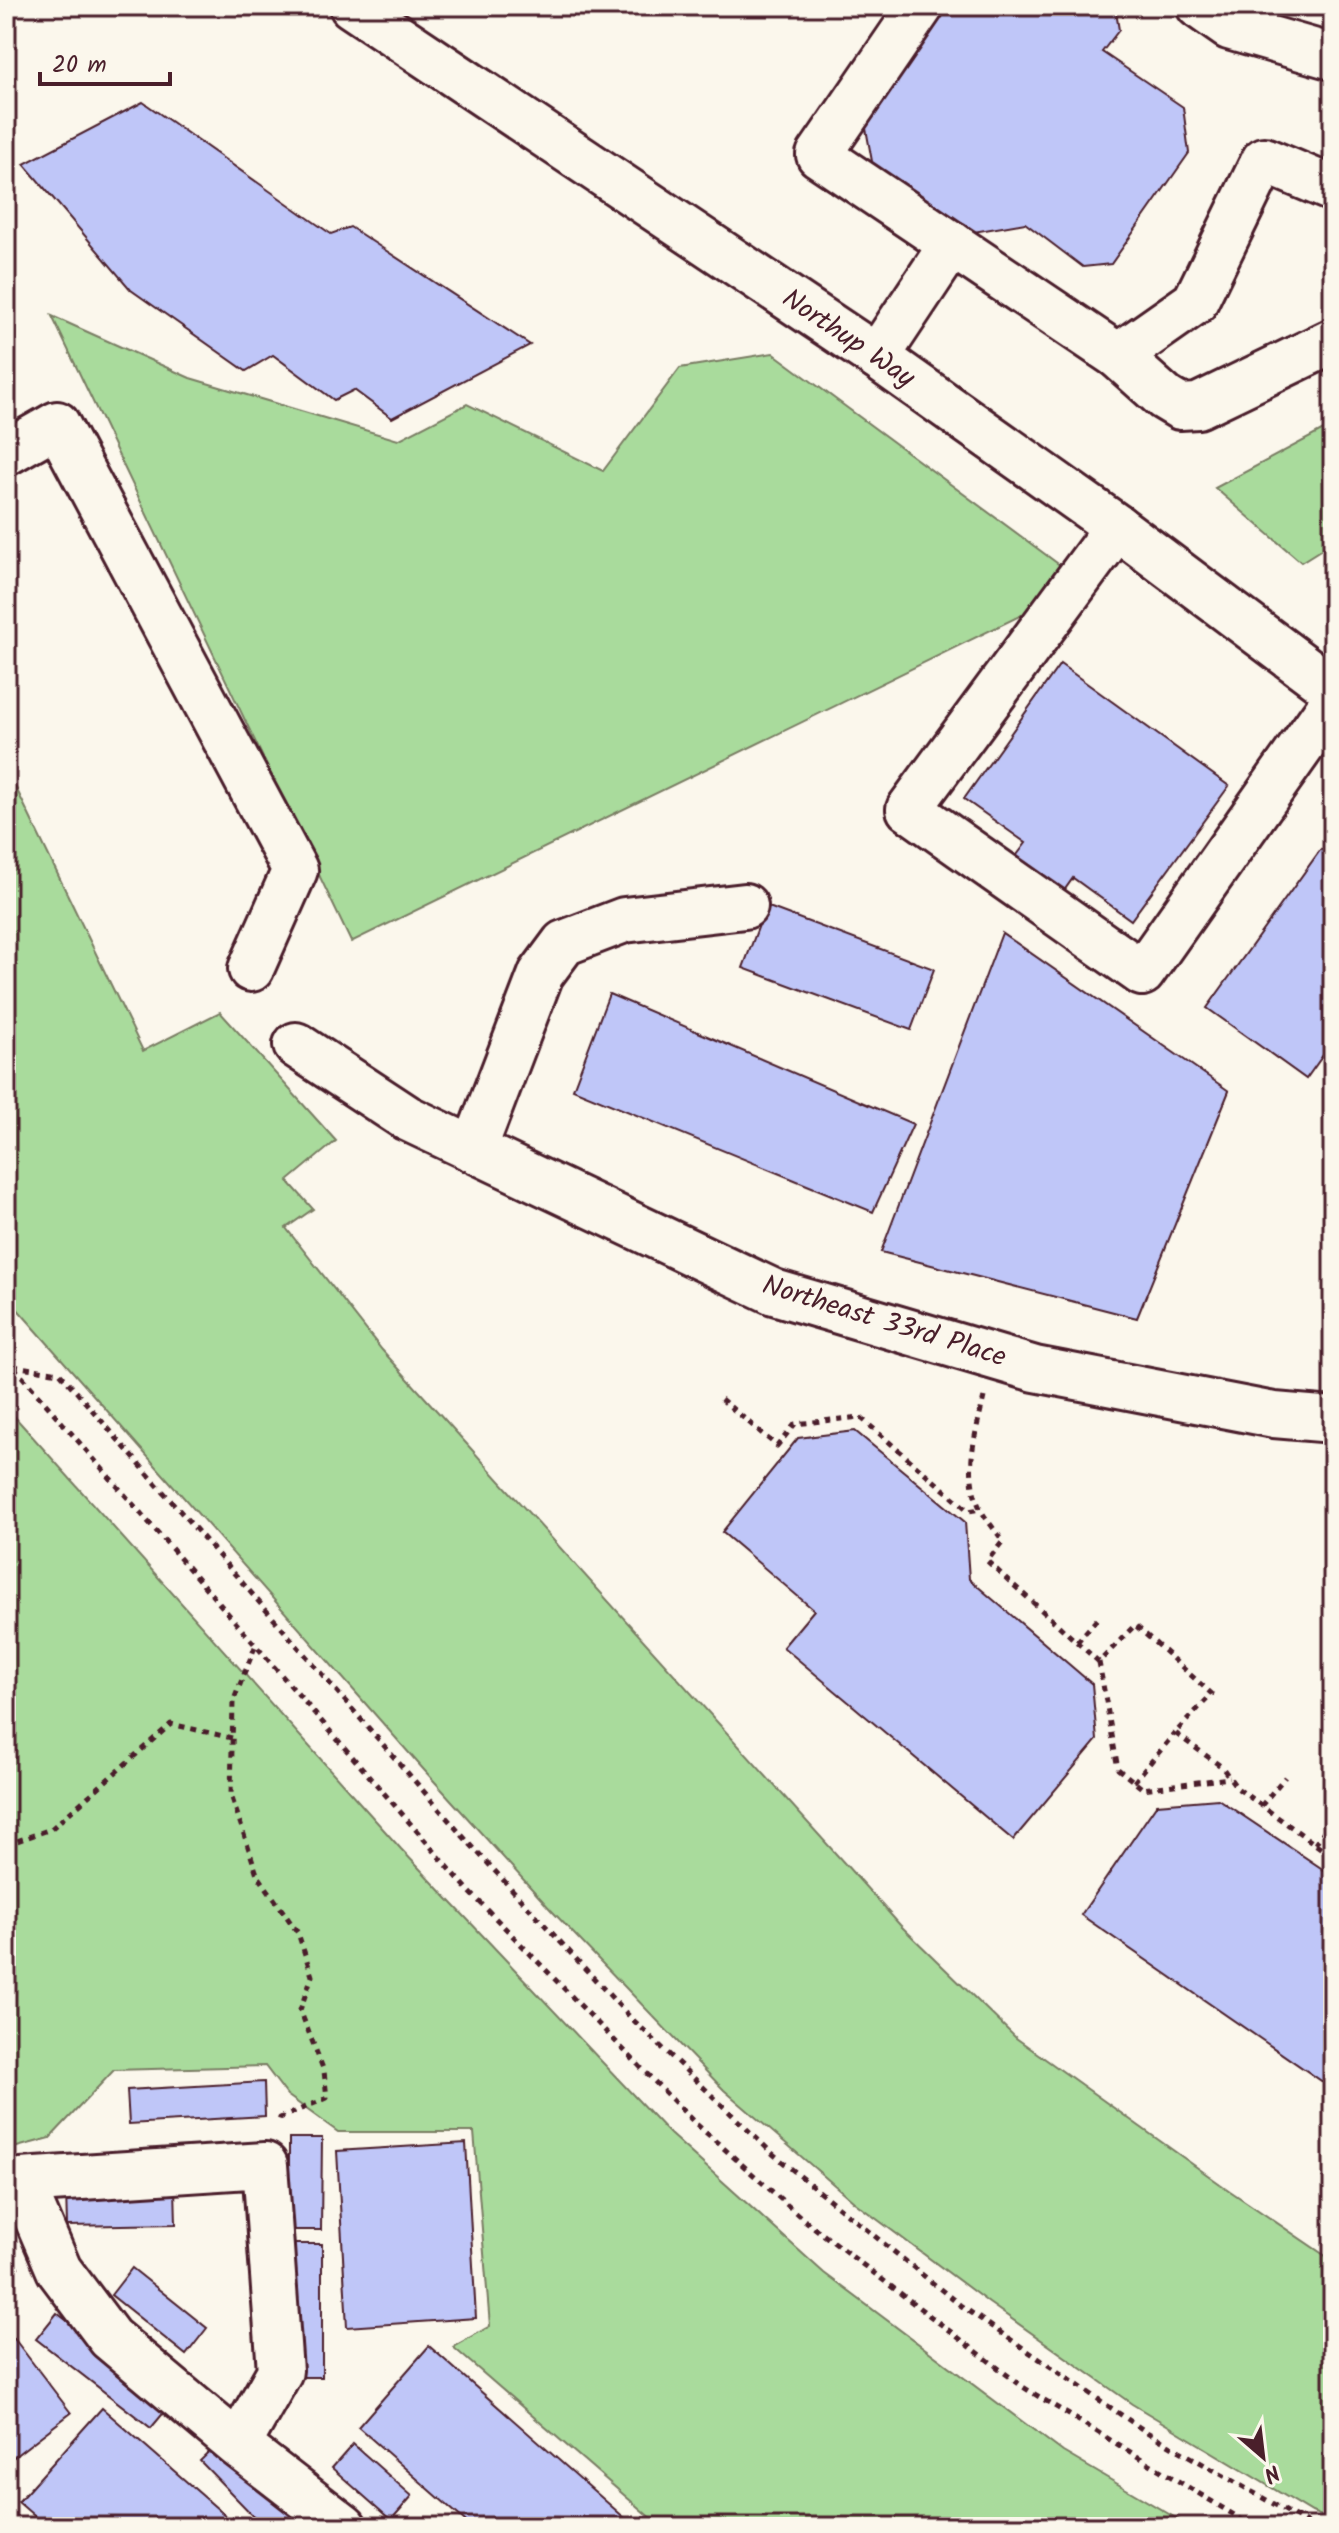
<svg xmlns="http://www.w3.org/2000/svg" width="1339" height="2533" viewBox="0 0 1339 2533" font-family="Kalam,sans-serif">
<rect width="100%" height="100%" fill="#fbf7ec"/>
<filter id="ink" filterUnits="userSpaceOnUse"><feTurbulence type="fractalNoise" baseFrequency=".0125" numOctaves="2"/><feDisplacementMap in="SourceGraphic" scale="16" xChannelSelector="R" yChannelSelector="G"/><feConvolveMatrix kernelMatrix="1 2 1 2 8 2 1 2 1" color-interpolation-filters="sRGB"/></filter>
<g filter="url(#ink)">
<g fill="#a9db9c" stroke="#7a7d64" stroke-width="2">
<path d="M52,316L190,378L398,440L467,404L603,471L680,368L773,353L1061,566L1036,608L351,942Z"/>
<path d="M1333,425V542L1301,562L1215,488Z"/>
<path d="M6,780L16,788L143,1051L220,1012L336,1141L288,1181L313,1209L286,1228L382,1350L900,1925L1016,2038L1230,2191L1333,2261V2521L1312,2512L1132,2404L989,2303L854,2202L724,2090L551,1910L424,1770L6,1296Z"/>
<path d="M6,1407L401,1849L670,2134L824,2273L1063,2452L1191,2527H661L453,2347L490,2326L474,2132H338L287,2095L265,2066L114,2070L50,2138L6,2150Z"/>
</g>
<g fill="#bfc6f8" stroke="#4a1f2b" stroke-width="2">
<path d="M946,6H1115L1119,30L1102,52L1183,107L1189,153L1111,264L1083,267L1025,223L968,233L873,167L865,123Z"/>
<path d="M143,102L331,234L350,227L530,345L392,418L354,390L334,400L273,355L246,371L131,290L24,164Z"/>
<path d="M1060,664L1229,786L1131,920L1073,878L1056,902L1008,867L1026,843L964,799Z"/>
<path d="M1321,849L1333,858V1041L1306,1079L1207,1008Z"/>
<path d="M766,906L934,969L911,1030L743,968Z"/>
<path d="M1002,933L1229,1091L1137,1318L881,1252Z"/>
<path d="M609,994L913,1124L873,1212L573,1089Z"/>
<path d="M855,1431L965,1522L969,1579L1092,1684L1097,1740L1013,1840L783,1647L814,1610L722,1532L798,1438Z"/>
<path d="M1218,1799L1333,1876V2089L1081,1915L1157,1804Z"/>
<path d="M264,2082L265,2116L129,2124L127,2090Z"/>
<path d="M289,2138H322L321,2230H289Z"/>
<path d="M466,2143L476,2318L347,2327L337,2151Z"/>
<path d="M175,2187L176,2224L67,2226L66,2190Z"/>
<path d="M6,2244L18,2267L6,2273Z"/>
<rect x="287" y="2244" width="35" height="133"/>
<path d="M132,2268L207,2328L186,2355L111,2295Z"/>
<path d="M57,2313L172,2403L151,2428L36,2339Z"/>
<path d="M6,2328L71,2413L6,2463Z"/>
<path d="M429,2346L635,2527H472L358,2427Z"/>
<path d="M102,2408L235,2524L233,2527H47L18,2502Z"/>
<path d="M223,2439L295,2513L280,2527H264L200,2461Z"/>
<path d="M353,2444L412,2496L391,2520L332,2468Z"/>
</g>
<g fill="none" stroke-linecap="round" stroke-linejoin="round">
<g stroke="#4a1f2b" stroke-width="50">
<g id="minor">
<path d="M921,6L819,155L1118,356L1165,398L1180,407L1198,406L1333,341"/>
<path d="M1199,6L1229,27L1333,57"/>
<path d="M1118,356L1195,302L1264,160L1333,189"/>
<path d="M877,357L952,244"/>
<path d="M6,453L57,424L295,870L251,969"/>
<path d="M1117,527L909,809L1142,973L1333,702"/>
<path d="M296,1045L407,1118L774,1292L1035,1369L1274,1415L1333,1420"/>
<path d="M474,1149L541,974L564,943L624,920L745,906"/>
<path d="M238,2445L280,2371L265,2165L21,2181L59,2270L110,2338L238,2445L344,2527"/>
</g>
</g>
<g stroke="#4a1f2b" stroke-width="50">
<path id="major" d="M352,6L877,357L1117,527L1333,689"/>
</g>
<g stroke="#4a1f2b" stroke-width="5" stroke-dasharray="6 6" stroke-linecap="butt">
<path d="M6,1358L469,1891L693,2121L803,2219L1023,2387L1254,2527"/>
<path d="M13,1366L60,1373L459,1832L626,2013L773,2154L960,2305L1145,2431L1314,2527"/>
<path d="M984,1397C976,1433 962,1474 981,1510C987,1521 996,1531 1003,1541L987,1561L1099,1662L1135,1625L1212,1694L1175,1733L1222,1767L1237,1788L1333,1857"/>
<path d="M721,1399L777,1446L795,1424L860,1417L969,1511L980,1509"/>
<path d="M1077,1642L1099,1617"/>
<path d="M255,1647L233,1702L231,1795L257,1874L298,1933L312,1976L300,2010L324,2071L327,2098L280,2118L278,2124"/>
<path d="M1099,1662L1118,1769L1143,1789L1230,1778"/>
<path d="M1134,1782L1175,1733"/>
<path d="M1261,1806L1285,1777"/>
<path d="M1315,1844L1333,1818"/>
<path d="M6,1845L51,1829L171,1724L232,1738"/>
</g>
<use href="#minor" stroke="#fbf7ec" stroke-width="44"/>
<use href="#major" stroke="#fbf7ec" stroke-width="44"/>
</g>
</g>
<g text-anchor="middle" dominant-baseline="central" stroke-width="6" stroke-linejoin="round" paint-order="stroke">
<g font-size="28" fill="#4a1f2b" stroke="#fbf7ec">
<text transform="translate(848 339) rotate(34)">Northup Way</text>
<text transform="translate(884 1322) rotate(17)">Northeast 33rd Place</text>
</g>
</g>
<rect width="1339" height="2533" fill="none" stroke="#fbf7ec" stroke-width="32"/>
<rect x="16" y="16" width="1307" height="2501" fill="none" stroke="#4a1f2b" stroke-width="3" filter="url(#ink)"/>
<g transform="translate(1263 2457) rotate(152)" stroke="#fbf7ec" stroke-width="6" paint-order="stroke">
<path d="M0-6L14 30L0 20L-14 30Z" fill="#4a1f2b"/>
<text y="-12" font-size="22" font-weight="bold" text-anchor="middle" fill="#4a1f2b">N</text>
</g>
<path d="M40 72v12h130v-12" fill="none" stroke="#4a1f2b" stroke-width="4"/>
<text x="52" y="72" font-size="24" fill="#4a1f2b" stroke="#fbf7ec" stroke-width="6" paint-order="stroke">20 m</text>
</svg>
